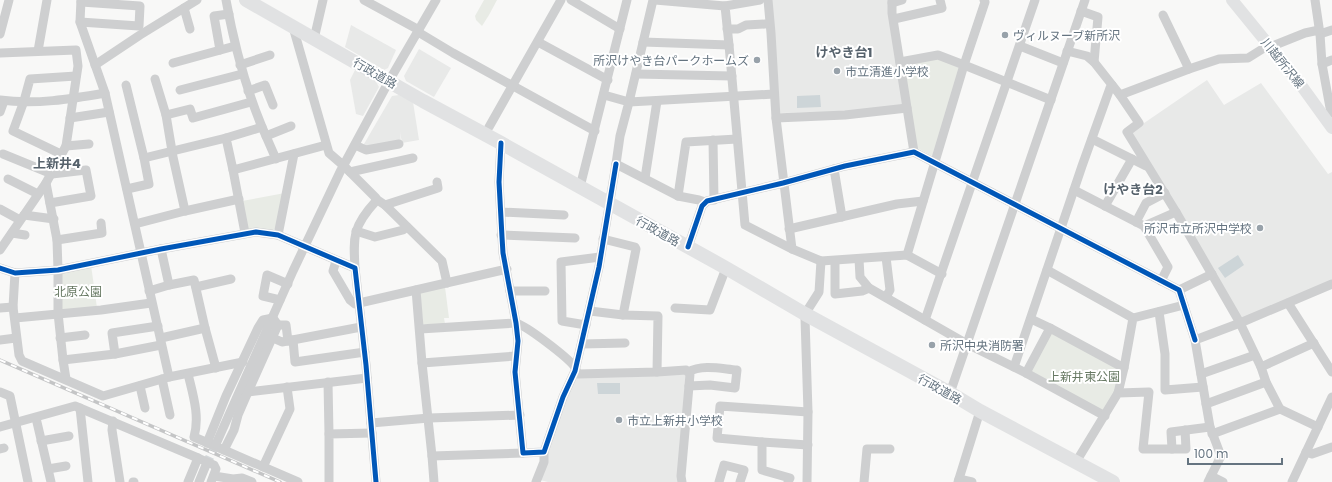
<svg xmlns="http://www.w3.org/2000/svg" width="1332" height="482" viewBox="0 0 1332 482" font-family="Poppins,'Noto Sans JP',sans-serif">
<rect width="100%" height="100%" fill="#f8f8f7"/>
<g fill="#e8e9e8">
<path d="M771,0H889L904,104L902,106L844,112L779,113Z"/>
<path d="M351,25L396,50L388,68L384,70L345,47Z"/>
<path d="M419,49L451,68L434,97L406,81L404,76Z"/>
<path d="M355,70L375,80L379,87L363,116L356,114L350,80Z"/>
<path d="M1207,80L1224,105L1261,83L1328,174L1332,172V281L1242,319L1131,132Z"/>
<path d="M399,95L413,102L419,140L402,143L400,132L401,142L365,147L364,144L392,96Z"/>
<path d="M686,373L680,482H548L540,480L544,469L558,419L576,378L633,377Z"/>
</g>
<g fill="#e8ebe5">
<path d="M484,0H497L489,15L482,26L476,20L475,16Z"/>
<path d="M938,58L960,68L934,155L932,156L917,148L904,67L905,64Z"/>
<path d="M285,193L276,228L273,230H247L242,201Z"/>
<path d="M91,265L97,308L64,310L62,309V272Z"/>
<path d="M445,287L449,318H444L445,324H423L420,294L422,292Z"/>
<path d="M1052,333L1118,369L1120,372L1116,391L1104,411L1030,373L1049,334Z"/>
</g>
<g fill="#cdd5d8">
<path d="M820,95L821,107L797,108V96Z"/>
<path d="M1238,255L1244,265L1225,278L1218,268Z"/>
<path d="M597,383H620V394H598Z"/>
</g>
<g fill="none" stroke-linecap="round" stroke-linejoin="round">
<path stroke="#d3d7d9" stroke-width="9" stroke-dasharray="9 4.5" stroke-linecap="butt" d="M206,465L216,444"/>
<g stroke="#cecfd0" stroke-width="9">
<path d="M81,0L80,22L105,93L169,377"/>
<path d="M226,0C234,44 245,86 262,127"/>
<path d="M364,0L419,30"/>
<path d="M571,0L620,29"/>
<path d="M653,0L629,102L774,94"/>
<path d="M655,0L725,6"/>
<path d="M768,0L771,33L776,118L792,249"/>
<path d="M892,0V13L914,152"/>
<path d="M1315,0L1320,34L1322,64L1331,113"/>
<path d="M892,3L902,0"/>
<path d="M184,8L190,29"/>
<path d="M1081,11L1098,17L1094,62"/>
<path d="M1163,15L1189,69"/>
<path d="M894,19L942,8L940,0"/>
<path d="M80,22L139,26L140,6L81,2"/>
<path d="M293,27L329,153L344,166L376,198V201C353,226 353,236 355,268"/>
<path d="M727,29H738L746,25L765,24"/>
<path d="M418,32L453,53L595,131"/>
<path d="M0,34L9,0"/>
<path d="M1320,34L1332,30"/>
<path d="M314,39L323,0"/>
<path d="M538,42L608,80"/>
<path d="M643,42L729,45L725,6L760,0"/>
<path d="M729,45L745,225L792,249L821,261L907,255L942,274"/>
<path d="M1020,46L1063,63"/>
<path d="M220,50L214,16L229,14"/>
<path d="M38,51L47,0"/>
<path d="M1067,51L1087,56L1094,62L1120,95L1139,123L1127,132L1176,212L1240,323L1261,367L1266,382L1280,409"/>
<path d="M0,53L76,50L78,66L66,146L46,183L0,250"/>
<path d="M900,62L938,55L964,65L1051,100"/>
<path d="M173,63L235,46"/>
<path d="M1322,64L1332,60"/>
<path d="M95,65L140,35L197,0"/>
<path d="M240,65L270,55"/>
<path d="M636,74L732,76"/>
<path d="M155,79L166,115"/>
<path d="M126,85L144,158L226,138"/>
<path d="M180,90L242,74"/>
<path d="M248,91L265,85L273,105"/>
<path d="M604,95L629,102L620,136L616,164L678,196L699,200L705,202"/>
<path d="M1120,95L1189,69L1219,59L1248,58L1264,48L1275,45L1305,33L1319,30"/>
<path d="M0,100C35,105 71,99 105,93"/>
<path d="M0,112L4,101"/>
<path d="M70,118L109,112"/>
<path d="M776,118L845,115L907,108"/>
<path d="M489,127L561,0"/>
<path d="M266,136L291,126"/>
<path d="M1092,139L1146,166"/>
<path d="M713,140L714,200"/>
<path d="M501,143L499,182L502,237L503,253L516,323L518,341L515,372L523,453L544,452L563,397L575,371L599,267L616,164"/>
<path d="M355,145L366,150L399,144"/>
<path d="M66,146L89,144"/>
<path d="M3,154L52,174L86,170L91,196L50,203"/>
<path d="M61,154L13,131L24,101L30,79L76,76"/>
<path d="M276,159L262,127L226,138L233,170L326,145"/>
<path d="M834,169L842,217"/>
<path d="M233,170L245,233"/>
<path d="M350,172L413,158"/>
<path d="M645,178L657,101"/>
<path d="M8,179L38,194"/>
<path d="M46,183L57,240L58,270V313L63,360"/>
<path d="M580,187L627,0"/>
<path d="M127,189L149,184L144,158"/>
<path d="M1074,190L1144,226L1168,267L1161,281"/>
<path d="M678,196L686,142L737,139"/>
<path d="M376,199L385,205L442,261L447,283"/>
<path d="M385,205L438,188L437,182"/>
<path d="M1105,206L1132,159"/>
<path d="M0,209L20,220"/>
<path d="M185,211L173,157L166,115L190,109L193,118L251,102"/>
<path d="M501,212L564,215"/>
<path d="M24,215L54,219"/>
<path d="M1136,222L1146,203L1165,193"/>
<path d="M135,224L185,211L239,199"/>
<path d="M1144,226L1176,212"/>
<path d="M789,229L897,204L923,201"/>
<path d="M356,231L375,237L403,230L407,227"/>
<path d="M12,233L25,235"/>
<path d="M278,235L294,154"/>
<path d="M501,235L575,238"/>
<path d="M603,239L635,247L636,249L623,315"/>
<path d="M57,240L102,233L101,223"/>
<path d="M688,247L702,206L707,201L783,183L845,166L914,152L1179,290L1195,340"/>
<path d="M161,249L169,285"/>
<path d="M907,255L964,65L985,2L984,0"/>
<path d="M859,259L860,277L869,288L967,344L1026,373L1105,416"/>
<path d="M336,261L333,271L350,300L355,304L507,269"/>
<path d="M835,261V294L862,291L869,288"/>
<path d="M0,268L15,273L58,270L161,249L256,232L278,235L355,268L366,365L376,482"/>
<path d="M1047,270L1133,318"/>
<path d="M15,273L13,307L19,355L22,361L103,396L169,377L243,362"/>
<path d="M196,287L231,279"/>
<path d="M416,290L422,363L516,356"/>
<path d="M1179,290L1212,274"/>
<path d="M149,291L169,285L194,280L205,328"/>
<path d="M510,291H545"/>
<path d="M886,297L890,290L886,257"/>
<path d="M280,300L263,296L267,275L288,284"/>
<path d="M1288,303L1332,372"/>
<path d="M0,308L13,307"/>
<path d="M675,308L710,310L726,268"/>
<path d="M1159,312L1165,354V390L1203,387"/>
<path d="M15,318L101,310L151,303"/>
<path d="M925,320L1035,0"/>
<path d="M278,325H286L288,341"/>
<path d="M586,325L562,321L561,262L600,257"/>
<path d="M1050,328L1124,368L1118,393"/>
<path d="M420,329L516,323C527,326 567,357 574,366C576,369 576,371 578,374L657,372L658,316L623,315L590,311"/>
<path d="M60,338L85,335"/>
<path d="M161,338L205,328L216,368"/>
<path d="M273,338L282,342L361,327"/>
<path d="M0,340L16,338"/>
<path d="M293,340L295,362L365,352"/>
<path d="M582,344L625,343"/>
<path d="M115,354L112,333L158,326"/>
<path d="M422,363L432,456L523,453"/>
<path d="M1014,367L1082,166L1110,88L1112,85"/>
<path d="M1261,367L1314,343"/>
<path d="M1124,368L1133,318L1184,305"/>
<path d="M657,372L686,370L688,372C703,364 722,369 737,370L735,388L710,385L689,386L690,374L688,372"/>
<path d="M1026,373L1050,328L1031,319"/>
<path d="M188,374C193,395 200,416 194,437L298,482"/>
<path d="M1201,374L1255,355"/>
<path d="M66,379L63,360L115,354L161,345"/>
<path d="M162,379L170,415"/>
<path d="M328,382L329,434"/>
<path d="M140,386L145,408"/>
<path d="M0,392L10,396L28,482"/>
<path d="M248,392L367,378"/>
<path d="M950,393L1085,0"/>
<path d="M1206,404L1266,382"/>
<path d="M80,408L88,482"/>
<path d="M36,418L51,482"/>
<path d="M113,421L112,430L120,482"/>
<path d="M371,423L429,418L520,415"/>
<path d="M0,427L75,406L198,458"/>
<path d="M1212,434L1280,409L1318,427"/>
<path d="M41,441L69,436"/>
<path d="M762,442L808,445"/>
<path d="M207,443L226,396L258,328L263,320L273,318"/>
<path d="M216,444L293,271L340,172L389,81L436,0"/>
<path d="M0,449L4,448"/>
<path d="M1172,449H1186L1185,430"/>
<path d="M224,450L234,430L238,415L248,392L278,325L273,318"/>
<path d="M1306,452L1312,454L1332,447"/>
<path d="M432,456L434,482"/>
<path d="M1076,462L1118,393L1149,392L1143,449H1172L1171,432L1210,427"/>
<path d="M263,467L290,409L287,387"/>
<path d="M48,469L66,466"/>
<path d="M214,476L233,479L242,478L252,482"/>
<path d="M1211,476L1223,482"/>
<path d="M959,479L972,482"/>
<path d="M133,482H134"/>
<path d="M188,482L198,458L214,465L216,469L211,482"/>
<path d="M199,482L206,465"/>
<path d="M329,482V434L372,433"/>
<path d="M536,482L544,462V452"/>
<path d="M682,482L681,476L689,386"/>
<path d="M719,482L724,465L744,470L740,482"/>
<path d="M788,482L790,478L762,470V442L717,438L720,406L808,412"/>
<path d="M807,482L808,412L805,318V314L819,292L821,261"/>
<path d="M864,482L867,449H890"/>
<path d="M958,482L980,411"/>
<path d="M1208,482L1221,456L1210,427L1195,340L1240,323L1332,284"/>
<path d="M1292,482L1332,397"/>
</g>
<path stroke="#e1e2e3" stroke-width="12" d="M1232,0L1298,81L1332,128"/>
<path stroke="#e1e2e3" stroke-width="14" d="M246,0L423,101L501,143L726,268L805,314L950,393L980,411L1113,482"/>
<g stroke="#c4c5c6" stroke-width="3.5">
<path id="rail" d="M0,360L280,482"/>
</g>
<use href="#rail" stroke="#fff" stroke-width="2" stroke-dasharray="6" stroke-linecap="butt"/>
<g stroke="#fff" stroke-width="8">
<g id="cycleway">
<path d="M501,143L499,182L502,237L503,253L516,323L518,341L515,372L523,453L544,452L563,397L575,371L599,267L616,164"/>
<path d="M688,247L702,206L707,201L783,183L845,166L914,152L1179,290L1195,340"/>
<path d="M0,268L15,273L58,270L161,249L256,232L278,235L355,268L366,365L376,482"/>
</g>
</g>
<use href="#cycleway" stroke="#0057b8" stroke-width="5"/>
</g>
<g fill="#98a2aa" stroke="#fff" stroke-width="1.5">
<circle cx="1005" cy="35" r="4"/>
<circle cx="757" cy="60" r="4"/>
<circle cx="837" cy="71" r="4"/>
<circle cx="1260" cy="228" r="4"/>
<circle cx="932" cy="345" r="4"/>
<circle cx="619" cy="420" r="4"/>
</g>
<g text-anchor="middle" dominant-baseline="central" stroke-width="4" stroke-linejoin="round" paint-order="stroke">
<g font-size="12" fill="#657480" stroke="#fff" text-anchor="start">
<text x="1013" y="35">ヴィルヌーブ新所沢</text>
<text x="749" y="60" text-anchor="end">所沢けやき台パークホームズ</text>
<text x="845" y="71">市立清進小学校</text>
<text x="1252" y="228" text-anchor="end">所沢市立所沢中学校</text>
<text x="940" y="345">所沢中央消防署</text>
<text x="627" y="420">市立上新井小学校</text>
</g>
<g font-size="12" fill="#657480" stroke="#fff">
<text transform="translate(1283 63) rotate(51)">川越所沢線</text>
<text transform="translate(375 73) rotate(30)">行政道路</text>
<text transform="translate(658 231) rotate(29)">行政道路</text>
<text transform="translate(940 389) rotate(29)">行政道路</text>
</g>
<g font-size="12" fill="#677963" stroke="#fff">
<text x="78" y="291">北原公園</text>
<text x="1084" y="376">上新井東公園</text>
</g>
<g font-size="13" font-weight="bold" fill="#56626c" stroke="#fff">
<text x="844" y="52">けやき台1</text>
<text x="57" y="163">上新井4</text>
<text x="1133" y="189">けやき台2</text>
</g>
</g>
<path d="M1188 458v6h94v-6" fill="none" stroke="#657480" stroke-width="2"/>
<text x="1194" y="458" font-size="12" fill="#657480" stroke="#ffffff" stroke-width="3" paint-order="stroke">100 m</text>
</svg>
